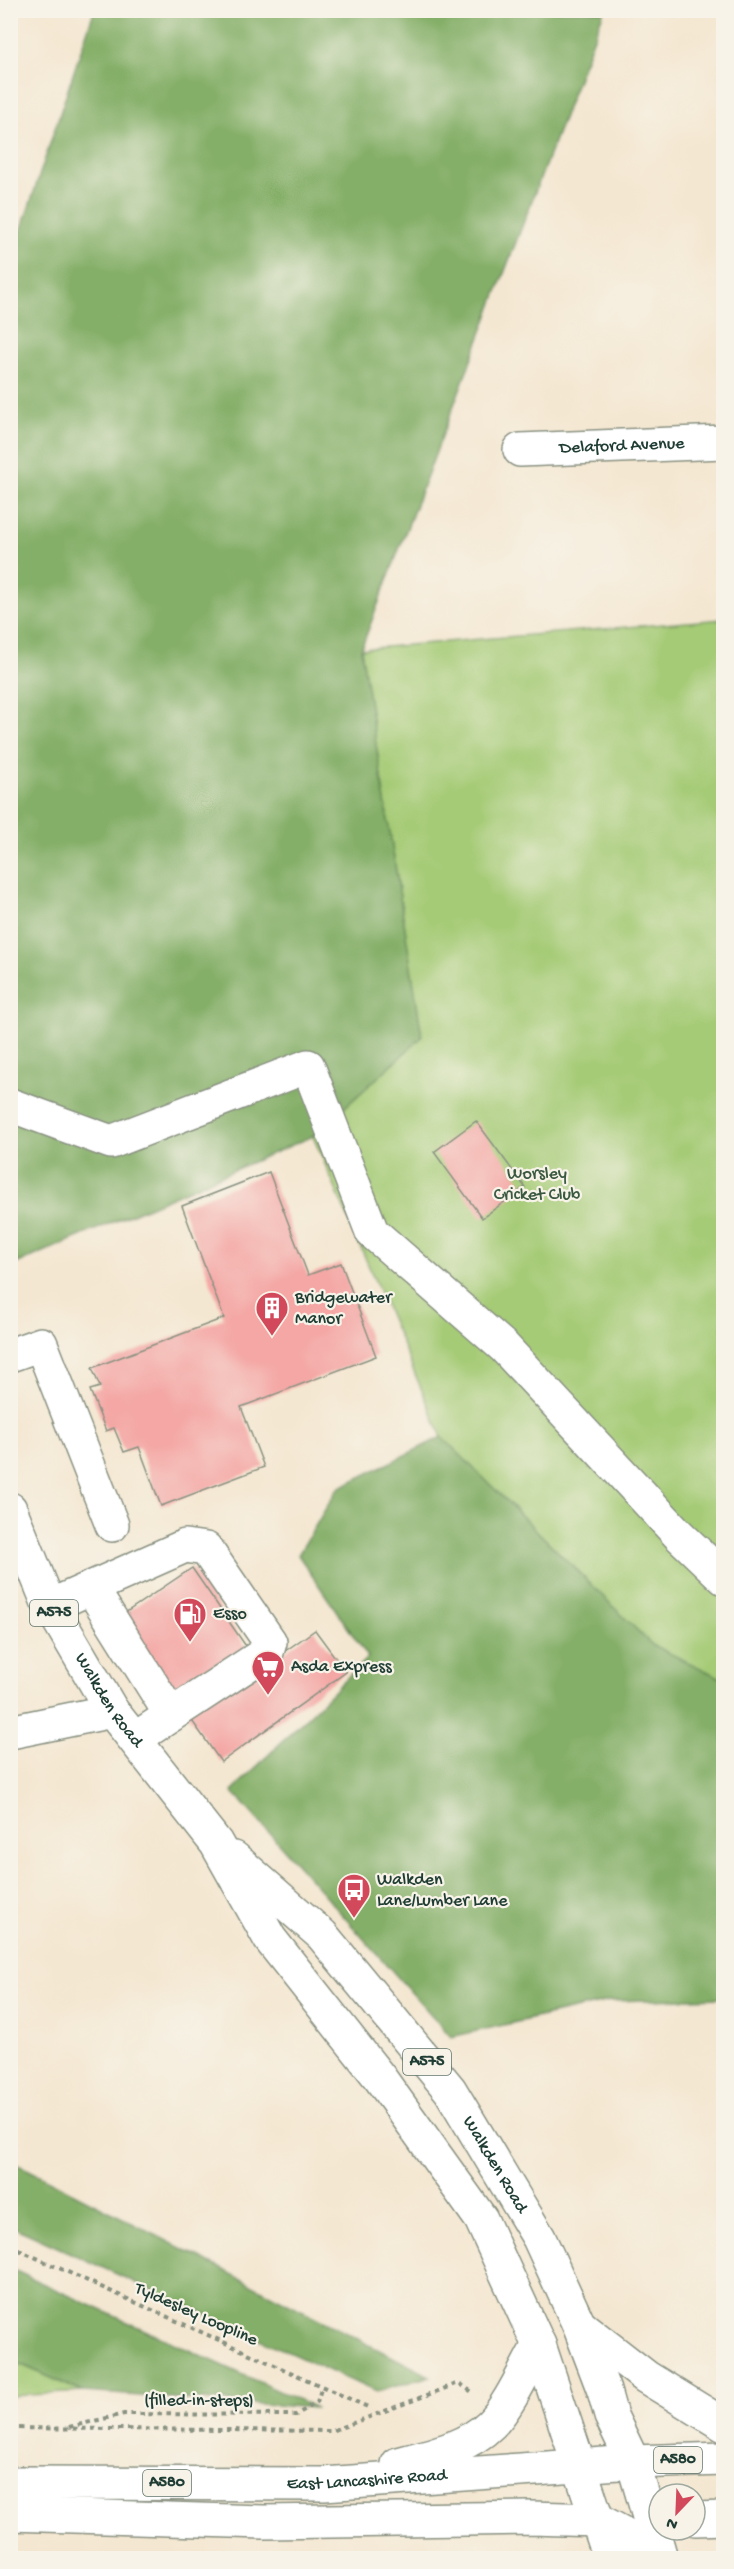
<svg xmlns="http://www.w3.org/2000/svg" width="734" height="2569" viewBox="0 0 734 2569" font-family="'Gochi Hand',sans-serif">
<rect width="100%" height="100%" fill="#f7f3e8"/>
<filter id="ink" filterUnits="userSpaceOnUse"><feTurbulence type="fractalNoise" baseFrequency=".0167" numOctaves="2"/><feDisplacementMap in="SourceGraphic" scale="12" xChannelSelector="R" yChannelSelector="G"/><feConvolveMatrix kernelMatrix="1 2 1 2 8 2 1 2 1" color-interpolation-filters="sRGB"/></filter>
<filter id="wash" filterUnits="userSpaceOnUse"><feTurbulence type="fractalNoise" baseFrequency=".008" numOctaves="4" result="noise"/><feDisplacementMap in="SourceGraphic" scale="24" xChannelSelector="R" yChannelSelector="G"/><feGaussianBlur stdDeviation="1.35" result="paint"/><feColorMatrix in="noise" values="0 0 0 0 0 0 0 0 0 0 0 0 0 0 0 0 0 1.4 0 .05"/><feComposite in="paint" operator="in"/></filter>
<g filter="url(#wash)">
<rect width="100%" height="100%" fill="#f4e7d1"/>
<g fill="#a5cb76" stroke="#628455" stroke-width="1.5">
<path d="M723,619V1679L652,1645L442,1437L313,1136L422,1037L361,649Z"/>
<path d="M11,2360L83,2392L11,2396Z"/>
</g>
<g fill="#84af67" stroke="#52764e" stroke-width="1.5">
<path d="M94,11H604L361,649L422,1037L313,1136L11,1266V239L18,240Z"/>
<path d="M442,1437L652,1645L723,1679V1998L609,2001L451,2037L232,1791L368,1657L298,1555L338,1488Z"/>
<path d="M11,2162L29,2170L430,2376L376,2392L11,2226Z"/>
<path d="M11,2269L316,2408L83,2392L11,2360Z"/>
</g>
<g id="blocks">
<g fill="#f4a7a5">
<path d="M476,1121L525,1187L482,1218L434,1152Z"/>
<path d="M269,1172L308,1275L341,1263L376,1356L241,1407L264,1467L161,1506L139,1447L124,1452L114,1428L106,1431L90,1390L100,1387L92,1368L224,1318L182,1206Z"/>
<path d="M192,1568L261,1668L315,1630L346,1672L221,1762L119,1617Z"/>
</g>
</g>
</g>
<g filter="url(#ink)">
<use href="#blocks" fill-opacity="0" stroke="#8a9282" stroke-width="1.5"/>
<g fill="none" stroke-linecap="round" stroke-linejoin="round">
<g stroke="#8a9282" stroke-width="36">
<g id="minor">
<path id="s1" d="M520,450L724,442"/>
<path d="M10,1105L111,1142L308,1066L372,1232L504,1347L678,1534L724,1578"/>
<path d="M10,1355L41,1344L112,1525"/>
<path d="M92,1589L171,1715L135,1739"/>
<path d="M50,1606L185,1546L206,1549L270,1642L267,1652L171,1715"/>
<path d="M10,1732L112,1711"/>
</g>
</g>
<g stroke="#8a9282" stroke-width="36">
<g id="highway">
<path id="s2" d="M10,1509L47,1600L112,1711L216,1843L270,1939L380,2078L481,2219L539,2345L610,2558"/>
<path id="s3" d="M234,1858L322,1935L450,2090L539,2238L579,2325L604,2391L611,2416L633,2462L661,2558"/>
<path d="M579,2325L646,2377L724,2425"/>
<path d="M398,2464C429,2456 467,2448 491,2424C509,2406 526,2368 539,2345"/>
<path id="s4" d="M10,2483L324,2484L633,2462L724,2459"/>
<path d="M10,2514L264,2522L531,2518L598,2520L637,2541L658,2558"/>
<path d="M695,2519L724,2518"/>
</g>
</g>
<g stroke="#8a9282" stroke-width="4" stroke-dasharray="4.5 4.5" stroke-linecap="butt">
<path d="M10,2246L370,2408"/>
<path d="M69,2427L124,2414L296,2415L317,2402L322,2386"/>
<path d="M10,2428L332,2431L459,2383L472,2392"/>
</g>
<use href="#minor" stroke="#fff" stroke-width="33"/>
<use href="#highway" stroke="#fff" stroke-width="33"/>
</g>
</g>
<defs>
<g id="building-pin" transform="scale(1.725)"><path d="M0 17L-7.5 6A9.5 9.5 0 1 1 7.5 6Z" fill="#d1495b" stroke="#f7f3e8"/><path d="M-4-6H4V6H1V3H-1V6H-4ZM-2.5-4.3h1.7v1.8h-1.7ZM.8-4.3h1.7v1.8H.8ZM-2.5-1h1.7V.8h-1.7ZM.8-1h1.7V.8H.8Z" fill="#fff"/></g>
<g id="fuel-pin" transform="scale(1.725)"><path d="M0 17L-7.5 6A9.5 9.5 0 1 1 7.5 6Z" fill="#d1495b" stroke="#f7f3e8"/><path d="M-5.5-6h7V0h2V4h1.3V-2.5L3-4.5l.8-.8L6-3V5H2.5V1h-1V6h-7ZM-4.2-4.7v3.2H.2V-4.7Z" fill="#fff"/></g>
<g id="supermarket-pin" transform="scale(1.725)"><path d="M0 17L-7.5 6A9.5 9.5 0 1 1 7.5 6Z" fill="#d1495b" stroke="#f7f3e8"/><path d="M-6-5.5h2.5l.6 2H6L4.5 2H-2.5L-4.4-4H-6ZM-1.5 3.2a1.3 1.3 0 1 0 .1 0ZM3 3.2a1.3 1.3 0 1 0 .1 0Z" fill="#fff"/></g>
<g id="bus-pin" transform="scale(1.725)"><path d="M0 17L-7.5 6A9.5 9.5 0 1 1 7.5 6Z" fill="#d1495b" stroke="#f7f3e8"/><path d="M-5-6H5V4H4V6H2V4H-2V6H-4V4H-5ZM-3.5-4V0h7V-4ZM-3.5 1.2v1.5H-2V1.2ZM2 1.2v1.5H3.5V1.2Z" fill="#fff"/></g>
</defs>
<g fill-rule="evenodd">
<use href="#building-pin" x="272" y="1308"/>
<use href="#fuel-pin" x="190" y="1614"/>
<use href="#supermarket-pin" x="268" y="1667"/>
<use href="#bus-pin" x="354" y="1890"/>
</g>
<g text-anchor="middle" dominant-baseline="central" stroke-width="4.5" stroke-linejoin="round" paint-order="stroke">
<g fill="#f7f3e8" stroke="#60746a" stroke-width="1.5">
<rect x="30" y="1600" width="48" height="26" rx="4.5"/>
<rect x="403" y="2049" width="48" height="26" rx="4.5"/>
<rect x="654" y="2447" width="48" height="26" rx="4.5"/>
<rect x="143" y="2470" width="48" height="26" rx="4.5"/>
</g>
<g font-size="16" font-weight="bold" fill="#1f3d34">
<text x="54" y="1613">A575</text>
<text x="427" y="2062">A575</text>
<text x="678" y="2460">A580</text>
<text x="167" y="2483">A580</text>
</g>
<g font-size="18" fill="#1f3d34" stroke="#f7f3e8">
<text stroke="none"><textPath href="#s1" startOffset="102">Delaford Avenue</textPath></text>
<text stroke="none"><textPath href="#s2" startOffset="216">Walkden Road</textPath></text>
<text stroke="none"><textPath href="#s3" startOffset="405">Walkden Road</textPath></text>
<text transform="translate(196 2315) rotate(24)">Tyldesley Loopline</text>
<text x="199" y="2401">(filled-in-steps)</text>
<text stroke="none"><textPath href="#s4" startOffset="357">East Lancashire Road</textPath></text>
</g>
<g font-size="18" fill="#3a5941" stroke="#f7f3e8">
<text x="537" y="1174">Worsley<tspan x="537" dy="21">Cricket Club</tspan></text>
</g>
<g font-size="18" fill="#1f3d34" stroke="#f7f3e8" text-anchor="start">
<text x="295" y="1298">Bridgewater<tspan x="295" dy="21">Manor</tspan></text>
<text x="213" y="1614">Esso</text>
<text x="291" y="1667">Asda Express</text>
<text x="377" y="1880">Walkden<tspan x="377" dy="21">Lane/Lumber Lane</tspan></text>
</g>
</g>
<rect width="734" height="2569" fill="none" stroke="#f7f3e8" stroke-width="36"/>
<g transform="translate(677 2512) rotate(203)"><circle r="28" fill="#f7f3e8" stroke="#a1aaa0" stroke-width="1.5"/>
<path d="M0-4.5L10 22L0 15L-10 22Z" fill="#d1495b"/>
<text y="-9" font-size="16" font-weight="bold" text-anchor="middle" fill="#1f3d34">N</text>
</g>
</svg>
